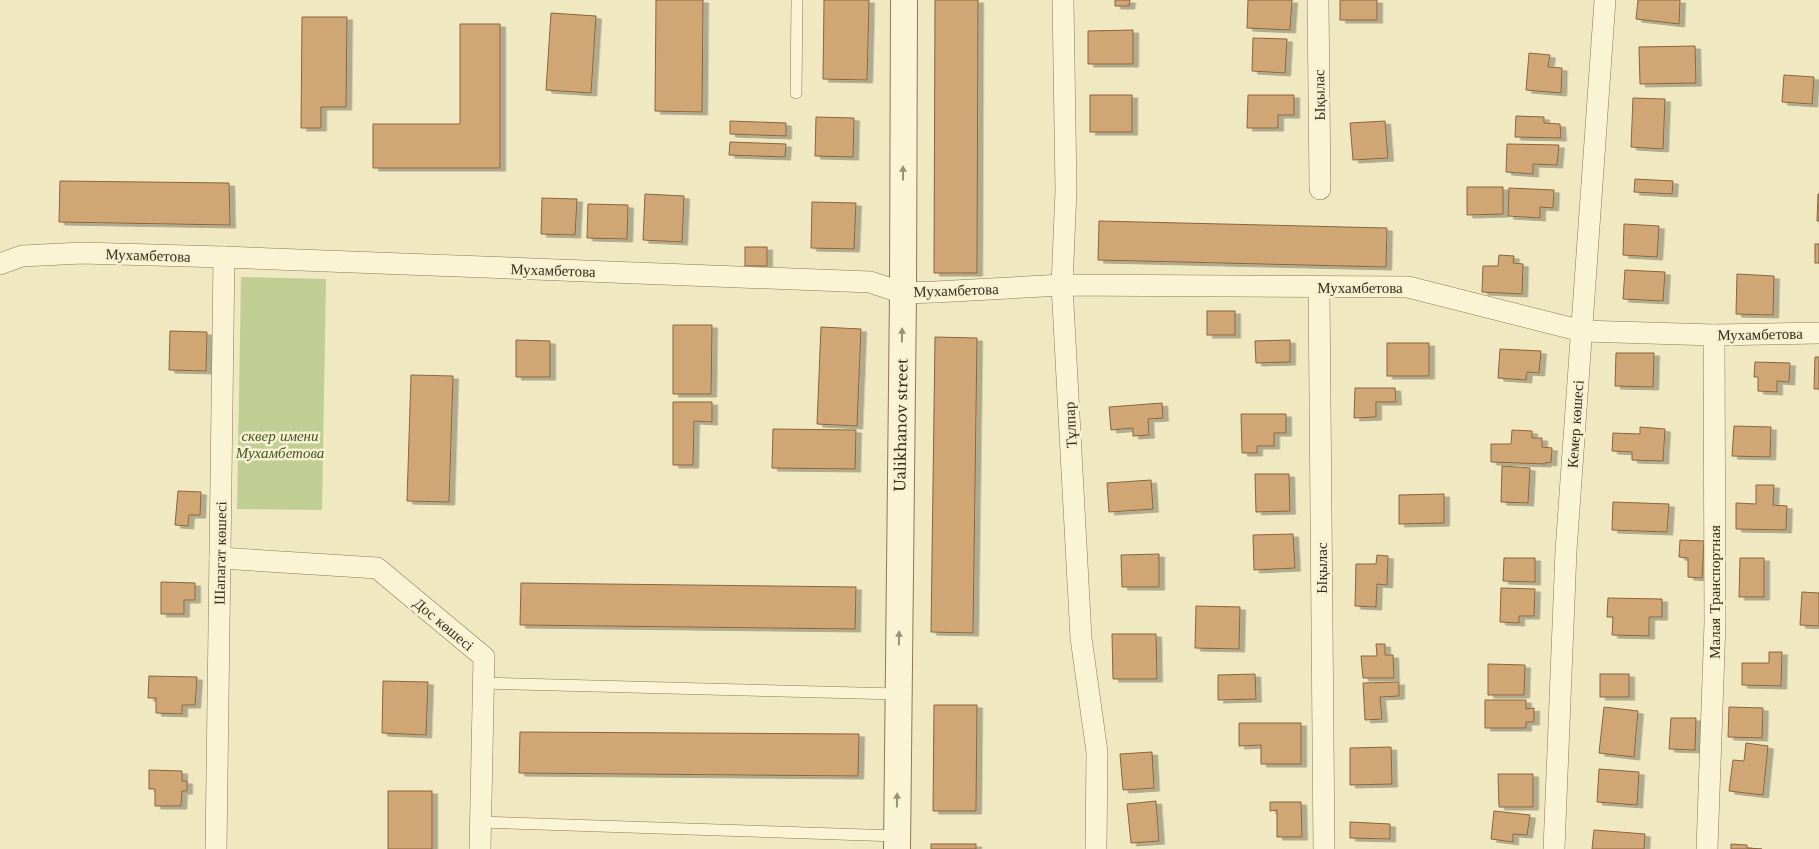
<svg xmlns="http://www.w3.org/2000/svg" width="1819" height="849" viewBox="0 0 1819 849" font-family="'Libre Baskerville',serif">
<defs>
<filter id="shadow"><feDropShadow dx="5.5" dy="3" stdDeviation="0" flood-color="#0004"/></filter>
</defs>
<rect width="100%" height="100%" fill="#f0e8c1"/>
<path fill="#c0ce94" d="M241,277L326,279L322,510L237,509Z"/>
<g fill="#d0a675" stroke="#8a653c" filter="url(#shadow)">
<path d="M656,0H703L702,112L655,111Z"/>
<path d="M824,0H869L867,80L823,79Z"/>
<path d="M935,0H978L977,273H934Z"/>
<path d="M1115,0H1130L1129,6H1115Z"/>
<path d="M1248,0H1292L1290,30L1247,28Z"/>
<rect x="1340" y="0" width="37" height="20"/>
<path d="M1638,0H1680L1679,24L1636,19Z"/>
<path d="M551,13L596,16L591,93L546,90Z"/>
<path d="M302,17H347L346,107H321V128H301Z"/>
<path d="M460,24H500V168H373V124H460Z"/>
<path d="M1133,30V64H1088V31Z"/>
<path d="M1253,38L1287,39L1285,73L1252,71Z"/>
<path d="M1695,46L1696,83L1640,84L1639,47Z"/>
<path d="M1529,53L1550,55L1548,67L1562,68L1561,93L1526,90Z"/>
<path d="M1784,75L1814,77L1812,104L1782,102Z"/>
<rect x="1090" y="95" width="42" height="37"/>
<path d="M1248,95H1294V115H1278V128H1247Z"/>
<path d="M1633,98L1665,99L1663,149L1631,147Z"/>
<path d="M1516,116L1544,117V123L1560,124L1561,138L1515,137Z"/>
<path d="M816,117L854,118L853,157L815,156Z"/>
<path d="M730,121L786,123V136L730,134Z"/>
<path d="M1385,121L1388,158L1353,160L1350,123Z"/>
<path d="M730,142L786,144L785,157L729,155Z"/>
<path d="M1507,144L1559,145L1557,165L1533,164V174L1506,172Z"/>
<path d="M1635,179L1673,181L1672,194L1634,192Z"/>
<path d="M60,181L229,183L230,225L59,222Z"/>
<path d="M1467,187H1503V214L1467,215Z"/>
<path d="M1509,188L1554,190L1553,208L1540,207V218L1508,216Z"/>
<path d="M645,194L684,196L682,242L643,240Z"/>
<path d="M1818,194H1819V221H1817Z"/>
<path d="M542,198L577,199L575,235L541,234Z"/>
<path d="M812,202L856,203L854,249L811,248Z"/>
<path d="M588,204L628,205L627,239L587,238Z"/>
<path d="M1099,221L1387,228L1386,267L1098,260Z"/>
<path d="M1624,224L1659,226L1657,257L1623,255Z"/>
<rect x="1815" y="244" width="4" height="19"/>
<rect x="745" y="247" width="22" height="19"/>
<path d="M1499,255L1514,256L1513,263L1523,264L1522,294L1482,292L1483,266H1498Z"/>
<path d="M1625,270L1665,272L1663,301L1623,299Z"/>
<path d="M1737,274L1774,276L1773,315L1736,314Z"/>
<rect x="1207" y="311" width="28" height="24"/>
<path d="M673,325H712L711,394H673Z"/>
<path d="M821,327L861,329L857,426L817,424Z"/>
<path d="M170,331L207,332L206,371L169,370Z"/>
<path d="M935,337L977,338L973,633L931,632Z"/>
<path d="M516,340L550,341V377H516Z"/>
<path d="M1290,340V362L1256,363L1255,341Z"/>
<rect x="1387" y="343" width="42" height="33"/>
<path d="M1500,349L1541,351L1539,373L1527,372L1526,380L1498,378Z"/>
<path d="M1616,353H1654L1653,387L1615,386Z"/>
<path d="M1815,357H1819V389H1814Z"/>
<path d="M1755,362L1790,363L1789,382L1777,381V392L1758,391V377H1754Z"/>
<path d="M411,375L453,376L449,502L407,501Z"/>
<path d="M1355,388H1395L1396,402H1376V417L1354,418Z"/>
<path d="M673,402H712V422L694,421L693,465H673Z"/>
<path d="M1162,403L1163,418L1148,419L1149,435L1133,436V428L1111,430L1109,407Z"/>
<path d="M1241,414H1286V433H1274V446H1257V453H1242Z"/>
<path d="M1734,426L1771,427L1770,457L1732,456Z"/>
<path d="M1640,427L1665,429L1663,461L1632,460V452L1612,451L1613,433L1640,434Z"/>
<path d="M773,429L856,430L855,469L772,468Z"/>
<path d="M1512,430L1532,431V438H1542V447L1552,448L1551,463L1546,462V464L1491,462V444H1511Z"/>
<path d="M1502,466L1530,468L1528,503L1501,502Z"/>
<path d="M1255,474H1289L1290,511L1256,512Z"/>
<path d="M1151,480L1153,509L1109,512L1107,483Z"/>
<path d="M1756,485H1774L1773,505L1787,506L1786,530L1736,529V503L1756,504Z"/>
<path d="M178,491L201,492L200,515H189L188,526L175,525Z"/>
<path d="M1444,494V523L1399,524V495Z"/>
<path d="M1613,502L1669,504L1667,532L1612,530Z"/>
<path d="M1293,534L1295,568L1254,570L1253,535Z"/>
<path d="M1680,540L1704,541L1702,578L1688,577V558L1679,557Z"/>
<path d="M1159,554V587H1122L1121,555Z"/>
<path d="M1377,555L1388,556L1387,585L1377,584L1376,607L1355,606L1356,564H1376Z"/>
<path d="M1504,558H1535V582L1503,581Z"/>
<path d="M1740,558H1764V597H1739Z"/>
<path d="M161,582L195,583V600H184V614H161Z"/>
<path d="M521,583L856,587L855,629L520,625Z"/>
<path d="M1501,588L1535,589L1534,616H1519V623L1500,622Z"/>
<path d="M1802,592L1819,593V626L1800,625Z"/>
<path d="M1608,598L1662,599V617H1649V636L1612,635L1613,617H1607Z"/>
<path d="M1196,606L1240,607L1239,649L1195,648Z"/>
<path d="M1112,634H1156L1157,679H1113Z"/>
<path d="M1376,644H1385V655H1393L1394,678H1363L1361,656H1377Z"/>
<path d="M1769,652H1782L1781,686L1742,685V663H1769Z"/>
<path d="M1488,664L1525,665L1524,695H1488Z"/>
<path d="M1255,674L1256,699L1218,700V675Z"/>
<rect x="1600" y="674" width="29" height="23"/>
<path d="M149,676L197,677L195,705H182V714L156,713V698H148Z"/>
<path d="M383,681L428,682L426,735L382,733Z"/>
<path d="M1399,682V696L1380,697L1382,719L1365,720L1363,683Z"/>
<path d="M1485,700H1526V709L1534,708V722H1526V728H1485Z"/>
<path d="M934,705H977L976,811H933Z"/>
<path d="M1604,707L1638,711L1634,757L1599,753Z"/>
<path d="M1729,707L1763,708L1762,738L1728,737Z"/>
<path d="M1671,718H1696L1695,750L1669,749Z"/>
<path d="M1239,723H1301V764H1261V745L1239,746Z"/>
<path d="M520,732L859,734L858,776L519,773Z"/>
<path d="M1746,743L1768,746L1763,795L1729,791L1733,760L1744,761Z"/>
<path d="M1391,747L1392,784L1350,785V748Z"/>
<path d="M1152,752L1154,788L1123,790L1120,754Z"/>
<path d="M1599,769L1639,772L1637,805L1597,802Z"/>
<path d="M149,770L182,771V781H187V791H182L181,806H155V789H149Z"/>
<path d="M1498,774H1533V807H1499Z"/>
<rect x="388" y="791" width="44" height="58"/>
<path d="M1156,801L1159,841L1131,843L1127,804Z"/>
<path d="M1270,802H1301L1302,837H1277V810L1270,811Z"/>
<path d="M1494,811L1530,815L1527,835L1513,834V842L1491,839Z"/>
<path d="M1350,822L1390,824V839L1350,838Z"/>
<path d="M1594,830L1645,834L1644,849H1592Z"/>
<rect x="931" y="844" width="45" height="5"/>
<path d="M1731,844L1747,845V848L1762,849H1731Z"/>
</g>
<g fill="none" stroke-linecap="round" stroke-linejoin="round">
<g stroke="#8a7957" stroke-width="12">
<g id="service">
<path d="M796,93L797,0"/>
<path d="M483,683L898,694"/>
<path d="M480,822L897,836"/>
</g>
</g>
<g stroke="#8a7957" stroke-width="22">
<g id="minor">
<path d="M1063,0L1066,190L1062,285L1081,638L1097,752L1096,849"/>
<path d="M1318,0L1320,189"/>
<path d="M0,264L22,256L82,253L224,257L870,282L903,293L935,292L1062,285L1408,287L1582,331L1714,335L1819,333"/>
<path d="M1319,287L1324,849"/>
<path d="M220,558L377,568L484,657L480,849"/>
<path d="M216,849L224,257"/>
<path d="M1554,849L1566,551L1605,0"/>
<path d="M1707,849L1715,623L1714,335"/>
</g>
</g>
<g stroke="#8a7957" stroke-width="28">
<path id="tertiary" d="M897,849L903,293L904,0"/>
</g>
<use href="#service" stroke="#faf4d4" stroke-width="11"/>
<use href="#minor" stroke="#faf4d4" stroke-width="21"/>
<use href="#tertiary" stroke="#faf4d4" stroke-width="26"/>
</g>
<defs><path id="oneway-solid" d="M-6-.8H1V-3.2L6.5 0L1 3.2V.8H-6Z" transform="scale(1.25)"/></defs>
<g fill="#9a9178">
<use href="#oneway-solid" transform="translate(903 173) rotate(-90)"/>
<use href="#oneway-solid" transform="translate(902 335) rotate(-89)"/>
<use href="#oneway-solid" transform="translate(899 638) rotate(-89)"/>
<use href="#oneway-solid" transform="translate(897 800) rotate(-89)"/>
</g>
<g text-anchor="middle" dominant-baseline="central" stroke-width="5" stroke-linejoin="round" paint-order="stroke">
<g font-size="15" fill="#392e1d" stroke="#f7f1d1">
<text transform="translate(1319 95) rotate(-91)">Ықылас</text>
<text transform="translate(148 255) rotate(2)">Мухамбетова</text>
<text transform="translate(553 270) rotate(2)">Мухамбетова</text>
<text x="1360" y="287">Мухамбетова</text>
<text transform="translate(956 290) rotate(-2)">Мухамбетова</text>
<text transform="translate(1760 334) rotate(-1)">Мухамбетова</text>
<text transform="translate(1575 424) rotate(-86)">Кемер көшесі</text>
<text transform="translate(901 425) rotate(-89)">Ualikhanov street</text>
<text transform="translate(1070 425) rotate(-93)">Тұлпар</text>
<text transform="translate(220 553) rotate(-89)">Шапагат көшесі</text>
<text transform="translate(1321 568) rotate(-90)">Ықылас</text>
<text transform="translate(1714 592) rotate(-90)">Малая Транспортная</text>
<text transform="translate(444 624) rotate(40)">Дос көшесі</text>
</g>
<g font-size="15" font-style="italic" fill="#435622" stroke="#f7f1d1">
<text x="280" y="435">сквер имени<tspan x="280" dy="17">Мухамбетова</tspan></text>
</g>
</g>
</svg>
